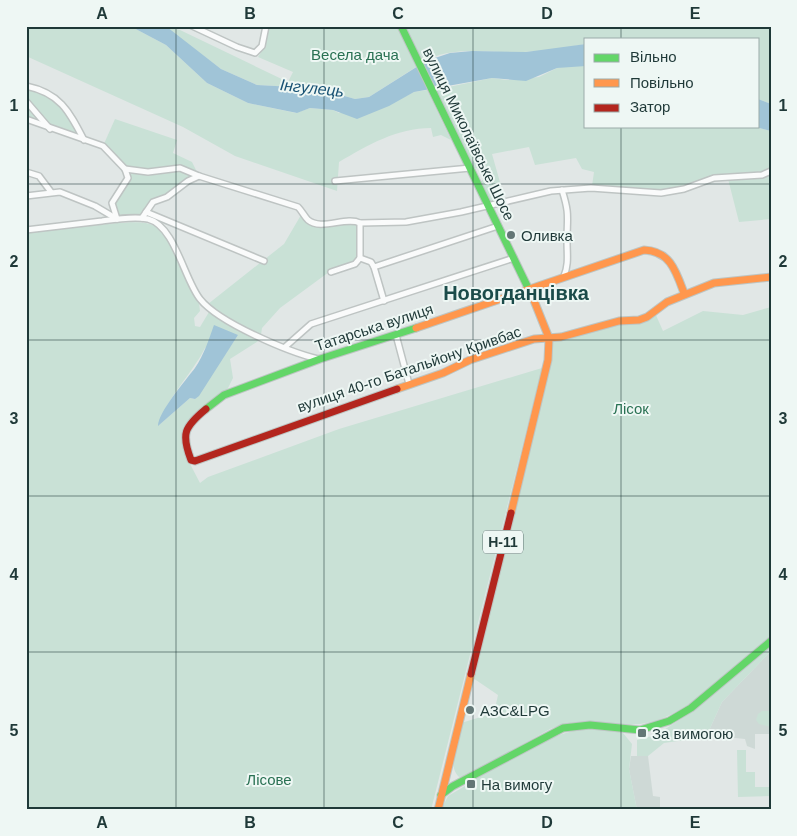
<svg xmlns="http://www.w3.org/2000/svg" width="797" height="836" viewBox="0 0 797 836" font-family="Arial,sans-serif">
<rect width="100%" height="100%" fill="#e1e7e6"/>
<g fill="#ced9d6">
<path d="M771,651V734H755V749L747,746L745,739L726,737L718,740L706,737L722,702Z"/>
<path d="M631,756H648L653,796L660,797V810H637L629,769Z"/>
</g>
<g fill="#c9e1d6" fill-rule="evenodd">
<path d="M26,26H130L166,45L207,83L248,103L296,113L310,108L333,110L339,113L402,98L414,92L427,90L451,140L441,135L433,137L431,128C397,128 368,145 339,162L337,191L235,156L183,127L26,56Z"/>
<path d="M164,26L180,30L288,82L293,72L258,57L265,46L269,26H397L416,67L369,97L355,99L341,95H315L294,87L257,85L221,69Z"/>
<path d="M401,26H771V104L758,99V39H586V44C565,48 545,51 524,52C491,54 451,44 422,63Z"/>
<path d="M574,65L586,66V126H752L771,131V219L739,222L727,175L662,191L592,186L594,172L582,169L576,158L535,165L529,147L492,154L505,200L490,204L480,182L486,177L483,169L474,168L434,90L492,78L507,80L539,77L557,68Z"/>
<path d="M26,86L55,97L84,140L26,119Z"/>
<path d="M115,119L177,140L173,153L192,162L199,176L167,197L153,202L142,218L117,219L112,203L128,175L103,146Z"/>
<path d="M301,215L314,226L353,222L359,225V257L354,263L329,272L280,308L262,328L261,335L224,316L208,304L284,244Z"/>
<path d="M116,223C128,223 144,220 155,226C171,236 189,284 199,303L200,311L194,318L195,326L200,327L209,312L260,340L230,359L233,378L226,392L185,428L188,460L200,483L208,477L339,429L542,368L431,810H26V233ZM238,335L195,399L190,398L159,425C167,397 192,374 205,348Z"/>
<path d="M771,307V636C738,664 684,721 640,724C604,727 589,714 550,729L467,776L459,777C446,764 458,739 461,723L494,713L498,695L473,678L551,360L552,339L563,340L655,313L663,331L703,311L743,315Z"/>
<path d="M771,645V651L722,702L706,737L664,743L648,756H637V740L656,735L695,710Z"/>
<path d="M771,711V727L759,724L756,720L758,714L762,711Z"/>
<path d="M595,727L623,733L632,744L629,769L637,810H441L448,796C493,770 543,732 595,727Z"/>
<path d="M737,750H746V772H755V787H771V796L738,797Z"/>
</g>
<g fill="#a0c4d7">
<path d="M130,26L167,27L221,69L257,85L294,87L315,95H341L355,99L369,97L426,61L450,53L472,51L526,52L586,44V66L557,68L526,81L492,78L414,92L389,106L357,119L333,110L310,108L297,113L248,103L207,83L166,45Z"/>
<path d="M758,99L771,104V131L752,126H758Z"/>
<path d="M214,325L238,335L199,396L195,399L190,398L158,426C158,412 186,380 195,368C204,355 209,339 214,325Z"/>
</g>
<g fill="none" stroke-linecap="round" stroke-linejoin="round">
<g stroke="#bec4c3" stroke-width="8">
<g id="street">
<path d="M192,26L237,47L255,53L262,46L266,26"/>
<path d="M26,86C60,93 69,111 84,140"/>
<path d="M26,101L50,129"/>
<path d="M26,119L103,146L125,169L128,178L112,203L117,219"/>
<path d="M125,169L148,172L180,168L199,176"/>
<path d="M26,172L39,176L51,192"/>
<path d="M335,181L470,168"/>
<path d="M562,190C570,215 567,217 567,241C567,254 569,264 564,276"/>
<path d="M26,196L60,192L95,206L117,219"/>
<path d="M146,212L264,261"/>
<path d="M142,218L153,202L167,197L188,181L199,176L298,207C302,211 304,216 308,220C321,231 346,216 360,223L406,222L461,212L551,191L591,188L661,193L684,189L714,178L762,175L771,171"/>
<path d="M360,223V258"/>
<path d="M26,230C51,227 77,224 102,221C116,219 134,216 148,219C175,226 184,279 200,299C219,323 289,352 318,359"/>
<path d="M374,267L384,301"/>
<path d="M331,272L355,264L360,258L371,262L374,267L498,226"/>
<path d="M396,335L409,384"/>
<path d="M285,347L311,324L514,258"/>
</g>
</g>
<g stroke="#bdc5c3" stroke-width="9">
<g id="fast">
<path d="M401,26L533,298"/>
<path d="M206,409L224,395L320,359L416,328"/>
<path d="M441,795L453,786L563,728L590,725L640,730L669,721L691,708L771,641"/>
</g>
</g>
<g stroke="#bdc5c3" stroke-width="9">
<g id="slow">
<path d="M416,328L644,250C670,251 676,271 684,293"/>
<path d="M397,389L443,373L470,360L534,339L561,337L619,321L639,320L647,317L667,302L714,283L771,277"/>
<path d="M511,513L548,360L549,338L533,298"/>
<path d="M438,810L471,674"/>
</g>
</g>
<g stroke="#bdc5c3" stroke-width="9">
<g id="jam">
<path d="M206,409C184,427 181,434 191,460L195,461L397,389"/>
<path d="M471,674L511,513"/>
</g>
</g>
<use href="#street" stroke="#fafbfb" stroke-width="5"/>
<use href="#fast" stroke="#63d668" stroke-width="7"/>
<use href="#slow" stroke="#ff974d" stroke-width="7"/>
<use href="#jam" stroke="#b3261e" stroke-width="7"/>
</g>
<path fill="none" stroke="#1f3938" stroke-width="1" stroke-opacity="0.55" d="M176,26V810M324,26V810M473,26V810M621,26V39M621,126V810M26,184H771M26,340H771M26,496H771M26,652H771"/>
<g fill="#637675" stroke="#eef7f4" stroke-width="2">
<circle cx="511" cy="235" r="5"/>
<circle cx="470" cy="710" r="5"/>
<rect x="637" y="728" width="10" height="10" rx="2.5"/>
<rect x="466" y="779" width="10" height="10" rx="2.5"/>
</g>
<g text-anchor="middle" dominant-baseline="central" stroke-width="4" stroke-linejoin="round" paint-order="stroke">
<rect fill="#eef7f4" stroke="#5d7270" stroke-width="1" x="483" y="530.5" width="40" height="23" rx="4"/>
<g font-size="14" font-weight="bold" fill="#1f3938">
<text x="503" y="542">Н-11</text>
</g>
<g font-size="15" fill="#297153" stroke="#eef7f4">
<text x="355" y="54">Весела дача</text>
<text x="631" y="408">Лісок</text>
<text x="269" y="779">Лісове</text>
</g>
<g font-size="15" fill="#1f3938" stroke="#eef7f4">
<text transform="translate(469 134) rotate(64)">вулиця Миколаївське Шосе</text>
<text transform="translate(374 327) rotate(-18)">Татарська вулиця</text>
<text transform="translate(409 369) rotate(-19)">вулиця 40-го Батальйону Кривбас</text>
</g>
<g font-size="15" fill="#1f3938" stroke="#eef7f4" text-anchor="start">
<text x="521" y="235">Оливка</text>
<text x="480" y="710">АЗС&amp;LPG</text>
<text x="652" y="733">За вимогою</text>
<text x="481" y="784">На вимогу</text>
</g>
<g font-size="16" font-style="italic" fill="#195375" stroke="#eef7f4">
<text transform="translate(312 88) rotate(6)">Інгулець</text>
</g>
<g font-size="20" font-weight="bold" fill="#1b4b4a" stroke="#eef7f4">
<text x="516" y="293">Новогданцівка</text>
</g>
</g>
<rect width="797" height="836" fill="none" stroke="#eef7f4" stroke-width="55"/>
<rect x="584" y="38" width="175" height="90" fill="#eef7f4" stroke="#9baba9"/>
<rect x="594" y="54" width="25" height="8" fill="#63d668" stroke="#9baba9"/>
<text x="630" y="62" font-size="15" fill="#1f3938">Вільно</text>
<rect x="594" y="79" width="25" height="8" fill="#ff974d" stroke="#9baba9"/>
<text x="630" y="88" font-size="15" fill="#1f3938">Повільно</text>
<rect x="594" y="104" width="25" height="8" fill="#b3261e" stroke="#9baba9"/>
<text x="630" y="112" font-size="15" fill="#1f3938">Затор</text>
<rect x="28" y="28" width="742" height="780" fill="none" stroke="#1f3938" stroke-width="2"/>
<g font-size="16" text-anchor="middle" font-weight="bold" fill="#1f3938">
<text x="102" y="19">A</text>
<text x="250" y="19">B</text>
<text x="398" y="19">C</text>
<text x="547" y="19">D</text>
<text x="695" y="19">E</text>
<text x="14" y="111">1</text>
<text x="783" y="111">1</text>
<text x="14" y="267">2</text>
<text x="783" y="267">2</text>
<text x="14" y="424">3</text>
<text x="783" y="424">3</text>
<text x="14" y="580">4</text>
<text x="783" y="580">4</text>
<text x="14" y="736">5</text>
<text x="783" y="736">5</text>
<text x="102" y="828">A</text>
<text x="250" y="828">B</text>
<text x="398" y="828">C</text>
<text x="547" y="828">D</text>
<text x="695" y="828">E</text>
</g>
</svg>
